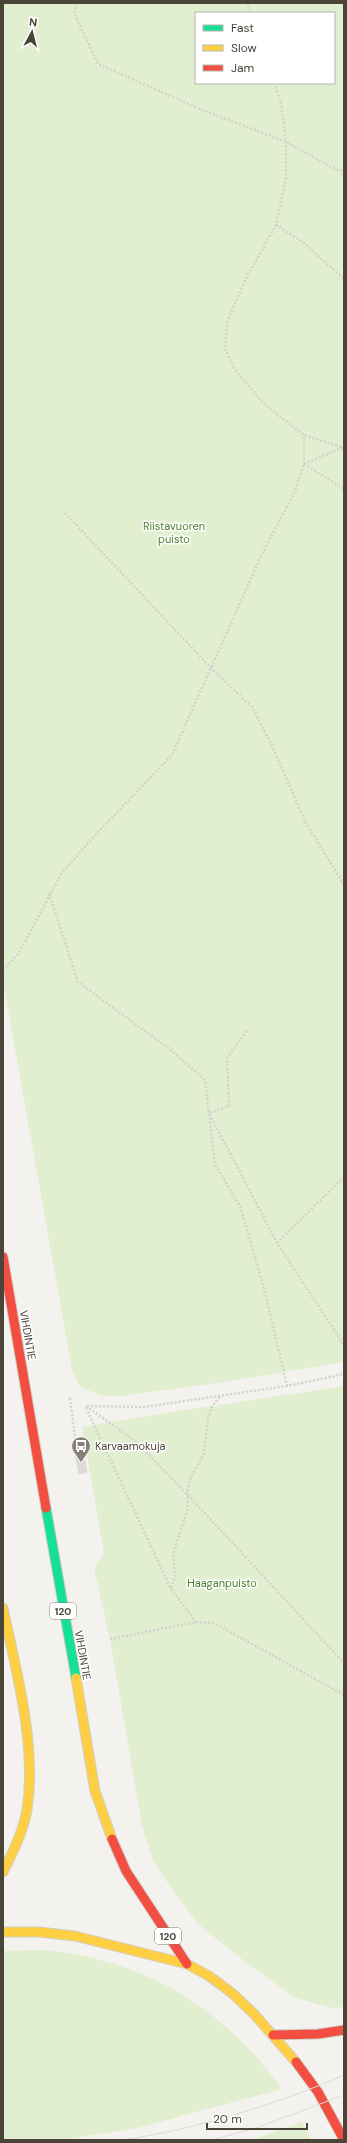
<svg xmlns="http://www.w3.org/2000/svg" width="347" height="2143" viewBox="0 0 347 2143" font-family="'DM Sans',sans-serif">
<rect width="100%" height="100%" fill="#f4f2ee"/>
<g fill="#e1eecf" fill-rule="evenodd">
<path d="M3,3H344V1362L217,1383L120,1396H103L80,1387L72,1370L3,981ZM196,13H334V83H196Z"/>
<path d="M344,1386V2007L332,2008L295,1998L235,1954L197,1923L173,1891L153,1860L142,1826L110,1639L94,1568L104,1553L82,1427C169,1411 257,1400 344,1386Z"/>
<path d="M44,1950C142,1958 225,2009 282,2089L137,2128L62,2140H3V1951Z"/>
<path d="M302,2122L312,2140H252Z"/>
</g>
<path fill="#dedbd6" stroke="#dcd9d4" d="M83,1451L87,1472L79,1474L75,1453Z"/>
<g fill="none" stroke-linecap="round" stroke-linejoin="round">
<g stroke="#d3cfc5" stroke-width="11">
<path id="fast" d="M46,1508L76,1678"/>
</g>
<g stroke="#d3cfc5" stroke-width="11">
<g id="slow">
<path d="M3,1608C16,1670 37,1746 27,1810C23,1832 13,1852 3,1872"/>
<path d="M76,1678L95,1791L112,1839"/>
<path d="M3,1932H39L75,1936L187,1964L209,1976L232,1993L255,2015L296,2062"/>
</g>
</g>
<g stroke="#d3cfc5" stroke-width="11">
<g id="jam">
<path d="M3,1257L46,1508"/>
<path d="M112,1839L126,1871L187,1964"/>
<path d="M273,2035L318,2034L344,2030"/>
<path d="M296,2062L318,2092L344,2140"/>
</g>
</g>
<g stroke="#d3d2cc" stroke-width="2.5" stroke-dasharray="2 2" stroke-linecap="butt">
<path d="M77,3L74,13L98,64L200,109L286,142L339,171L344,170"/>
<path d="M247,3L250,13"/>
<path d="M274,83L281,103L286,142V178L276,225L246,278L227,322L225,349L235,370L265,405L304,435L344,448"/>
<path d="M276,225L304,243L344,279"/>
<path d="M304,464L344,489"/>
<path d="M304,464L344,447"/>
<path d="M65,513L212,669L252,707L272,746L306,823L344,885"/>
<path d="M49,893L78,982L171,1050L205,1080L215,1164L241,1209L265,1292L287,1386"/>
<path d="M3,970L19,953L61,874L98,832L172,755L261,556L295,491L304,464V435"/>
<path d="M247,1031L227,1058L229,1106L209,1113L277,1243L344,1345"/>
<path d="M277,1243L344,1177"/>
<path d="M70,1398L76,1445"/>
<path d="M86,1406L135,1441L187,1494L344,1663"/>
<path d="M87,1406L144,1407L287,1386L344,1374"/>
<path d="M86,1408L171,1589L196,1622"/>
<path d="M171,1588L175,1576L173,1554L188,1508L187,1494L190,1479L204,1454L208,1419L211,1408L220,1396"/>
<path d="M110,1639L196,1622L214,1623L344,1695"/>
</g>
<use href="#fast" stroke="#16e098" stroke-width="9"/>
<use href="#slow" stroke="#ffcf43" stroke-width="9"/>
<use href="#jam" stroke="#f24e42" stroke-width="9"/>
<g stroke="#dbdbda" stroke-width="1">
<path d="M123,2140C196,2129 276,2105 344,2075"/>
<path d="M212,2140L256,2128L344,2095"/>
</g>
</g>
<defs>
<g id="bus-pin" transform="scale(1)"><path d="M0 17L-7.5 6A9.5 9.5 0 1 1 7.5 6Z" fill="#868178" stroke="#fff"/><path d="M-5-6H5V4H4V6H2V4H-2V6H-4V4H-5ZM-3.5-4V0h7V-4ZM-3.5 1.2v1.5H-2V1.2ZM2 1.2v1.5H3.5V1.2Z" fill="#fff"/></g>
</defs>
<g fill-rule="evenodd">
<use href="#bus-pin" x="81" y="1446"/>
</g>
<g text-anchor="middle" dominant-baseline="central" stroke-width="3" stroke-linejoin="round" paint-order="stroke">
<g fill="#fff" stroke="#817c74" stroke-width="1">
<rect x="50" y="1603" width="26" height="16" rx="3"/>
<rect x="155" y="1928" width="26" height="16" rx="3"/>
</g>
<g font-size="10" font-weight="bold" fill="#4b4439">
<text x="63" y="1611">120</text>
<text x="168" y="1936">120</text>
</g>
<g font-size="11" fill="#4a7f2a" stroke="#fff">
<text x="174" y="526">Riistavuoren<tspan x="174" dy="13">puisto</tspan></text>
<text x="222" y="1583">Haaganpuisto</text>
</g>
<g font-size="11" fill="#4b4439" stroke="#fff">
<text transform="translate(28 1335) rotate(80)">VIHDINTIE</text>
<text transform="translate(83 1655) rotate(80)">VIHDINTIE</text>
</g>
<g font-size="11" fill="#4b4439" stroke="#fff" text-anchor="start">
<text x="95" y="1446">Karvaamokuja</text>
</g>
</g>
<rect width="347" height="2143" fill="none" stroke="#4b4439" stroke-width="8"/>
<rect x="195" y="12" width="140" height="72" fill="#ffffff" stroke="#b7b4b0"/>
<rect x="203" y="25" width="20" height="6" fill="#16e098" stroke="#b7b4b0"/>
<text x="231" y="32" font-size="12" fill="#4b4439">Fast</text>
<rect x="203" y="45" width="20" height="6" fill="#ffcf43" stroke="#b7b4b0"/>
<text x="231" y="52" font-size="12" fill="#4b4439">Slow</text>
<rect x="203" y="65" width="20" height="6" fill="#f24e42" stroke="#b7b4b0"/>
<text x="231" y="72" font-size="12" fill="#4b4439">Jam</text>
<g transform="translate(32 32) rotate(7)" stroke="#ffffff" stroke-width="3" paint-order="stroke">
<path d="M0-3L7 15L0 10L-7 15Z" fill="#4b4439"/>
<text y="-6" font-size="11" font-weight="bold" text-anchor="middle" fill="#4b4439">N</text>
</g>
<path d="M207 2123v6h100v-6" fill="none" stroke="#4b4439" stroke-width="2"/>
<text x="213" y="2123" font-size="12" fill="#4b4439" stroke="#ffffff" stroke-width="3" paint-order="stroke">20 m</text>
</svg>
